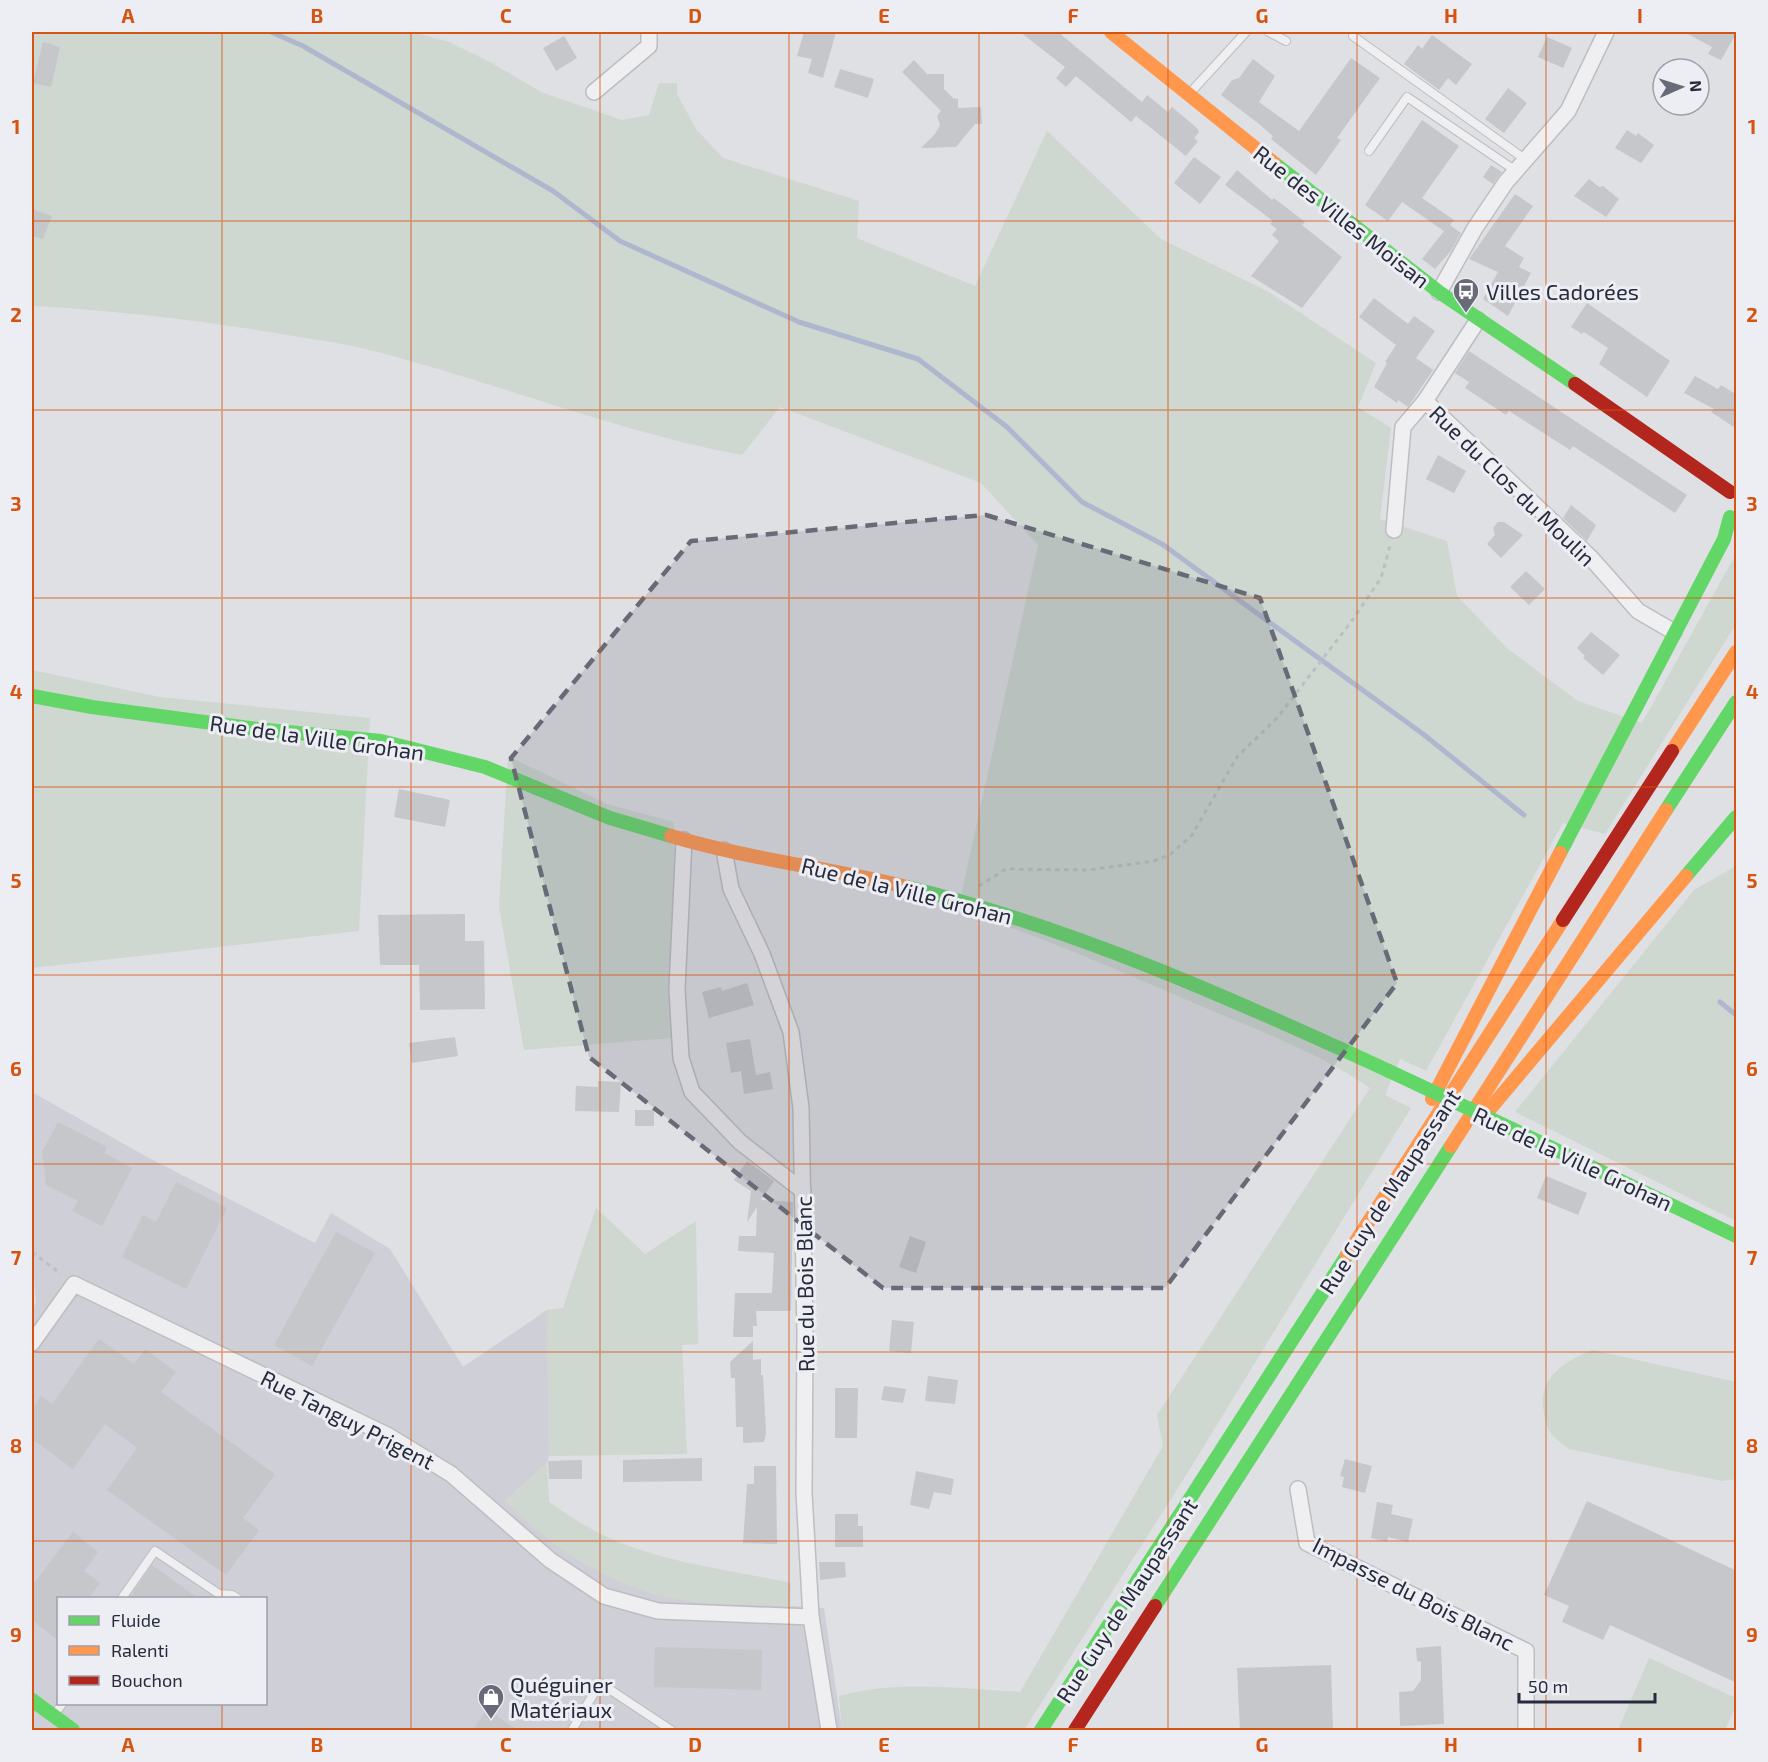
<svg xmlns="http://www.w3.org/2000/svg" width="1768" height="1762" viewBox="0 0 1768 1762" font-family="'Exo 2',sans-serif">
<rect width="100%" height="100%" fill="#dfe0e4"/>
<path fill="#cecfd7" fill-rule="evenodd" d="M32,1092L147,1157L315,1243L331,1213L390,1249L463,1367L547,1310L549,1456L547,1463L505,1501L676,1599L824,1608L842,1730H32V1309L36,1303L32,1249ZM58,1598H266V1704H58Z"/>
<g fill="#ced7d0">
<path d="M32,32H412L449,42L490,62L541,92L622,120L649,115L659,83H677V94L696,129L723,158L859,201L857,238L975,286L1047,131L1161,239L1269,292L1376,363L1358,407L1391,428L1380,519L1447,541L1457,596L1508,649L1578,701L1642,723L1736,554V624L1605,834L1563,823L1426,1071L1400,1059L1385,1095L1411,1108L1188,1472L1024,1730H842L839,1696C898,1680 959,1688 1020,1692L1163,1446L1157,1415L1370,1088C1319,1053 1260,1031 1203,1007C1122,972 1042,937 958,909L1038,545L981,483L780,407L742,455C611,431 487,378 357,347C330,341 302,338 276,333C195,320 114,310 32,306Z"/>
<path d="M32,670L160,697L370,718L359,931L32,968Z"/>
<path d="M508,756L607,804L674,822L675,900L672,1038L524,1050L499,907Z"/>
<path d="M1736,866V1221L1515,1112L1694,890Z"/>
<path d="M596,1208L645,1254L696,1221L698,1344L682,1345L687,1454L549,1456L547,1310L563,1308Z"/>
<path d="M1592,1350L1736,1382V1479L1722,1481L1569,1449C1563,1444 1555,1439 1551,1433C1546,1426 1544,1414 1543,1406C1540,1375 1567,1361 1592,1350Z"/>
<path d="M547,1463L549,1502C572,1518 595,1533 621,1543C674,1564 735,1571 791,1583L790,1606C753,1604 712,1606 675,1599C613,1588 548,1546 505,1501Z"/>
<path d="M1649,1658L1736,1698V1706L1725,1730H1618Z"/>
</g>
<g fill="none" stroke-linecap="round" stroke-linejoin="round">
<g stroke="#afb7ce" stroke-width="5">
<path d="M271,32L303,46L553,191L620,241L799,322L918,359L1007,427L1082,502L1162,544L1423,734L1524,815"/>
<path d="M1720,1002L1736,1015"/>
</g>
</g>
<g fill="#c5c7cb">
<path d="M804,32H836L823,78L808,73L812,59L797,56Z"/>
<path d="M1020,32H1058L1142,102L1147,95L1168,112L1172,107L1198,129L1199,132L1194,138L1198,141L1186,156L1136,116L1131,122L1076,76L1066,87L1056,78L1065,67Z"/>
<path d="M1684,32H1737L1721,60L1708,54L1712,47Z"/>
<path d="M1432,35L1472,64L1456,85L1448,78L1439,90L1404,64L1418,45L1422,49Z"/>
<path d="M564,36L577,58L556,71L543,48Z"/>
<path d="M1547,37L1572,48L1563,68L1538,57Z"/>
<path d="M43,42L60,47L51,87L33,83Z"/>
<path d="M1351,58L1380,78L1337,138L1341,140L1316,175L1271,139L1273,136L1259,124L1221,95L1232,80L1239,78L1253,59L1275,76L1259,102L1299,131Z"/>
<path d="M914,60L927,74H944V89L953,98L958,99V108L981,107L982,124H975L956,147L921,148L935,134L940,125L937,116L941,111L902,72Z"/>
<path d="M840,69L874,79L868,98L834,87Z"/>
<path d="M1508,88L1527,103L1504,133L1485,119Z"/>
<path d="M1422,120L1459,146L1422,198L1454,220L1450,225L1461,233L1451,251L1435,269L1422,259L1444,231L1402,202L1388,221L1365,205Z"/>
<path d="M1627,130L1636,136L1638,133L1654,145L1641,163L1615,148Z"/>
<path d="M1194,157L1221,177L1200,204L1174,183Z"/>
<path d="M1491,165L1502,172L1493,184L1483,177Z"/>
<path d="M1237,170L1272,200L1274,198L1305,222L1302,225L1342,257L1302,308L1251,276L1279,241L1272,235L1277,229L1270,224L1273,221L1225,185Z"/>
<path d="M1589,179L1599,187L1603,186L1619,199L1606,217L1574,196Z"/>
<path d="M1515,194L1533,206L1505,246L1524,258L1519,267L1531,273L1508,316L1483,299L1498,272L1469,259Z"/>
<path d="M32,209L52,216L43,239L32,236Z"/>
<path d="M1374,298L1408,324L1414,316L1435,331L1416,358L1433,370L1408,407L1398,400L1397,403L1374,387L1387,363L1385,362L1396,345L1359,317Z"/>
<path d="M1587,303L1670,361L1647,397L1599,364L1608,348L1584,332L1582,334L1571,327Z"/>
<path d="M1469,351L1687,495L1675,513L1573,446L1570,450L1509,411L1506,415L1465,388L1469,382L1455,373Z"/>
<path d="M1695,376L1718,389L1721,385L1737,395V429L1711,412L1714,409L1684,393Z"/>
<path d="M1438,455L1466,471L1454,493L1426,479Z"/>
<path d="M1571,505L1596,525L1587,541L1563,518Z"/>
<path d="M1498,522H1504L1523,535L1501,558L1487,544L1495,535L1493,528Z"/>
<path d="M1526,571L1545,589L1529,605L1510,587Z"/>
<path d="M1591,632L1620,655L1603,675L1583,658L1585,656L1577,648Z"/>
<path d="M399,789L450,800L445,827L394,817Z"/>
<path d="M465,914V941H484L485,1009L420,1010L419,965H380L378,915Z"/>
<path d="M747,983L754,1005L709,1018L702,992L721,987L722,991Z"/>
<path d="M455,1037L458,1056L412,1063L409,1043Z"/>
<path d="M750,1039L756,1075L770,1072L773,1089L744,1094L741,1071L731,1073L726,1043Z"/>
<path d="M598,1081L621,1082L619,1112L575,1111L576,1086L598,1087Z"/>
<rect x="635" y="1110" width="19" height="16"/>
<path d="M58,1122L107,1147L104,1153L132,1168L102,1226L72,1211L78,1201L46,1185L42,1152Z"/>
<path d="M747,1161L774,1181L761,1200L793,1202L791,1311H756L757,1326H753V1337H733L735,1293H772L774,1253L738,1251L739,1236H756L757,1207L747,1222L751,1191L734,1180Z"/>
<path d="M1546,1176L1587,1193L1578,1215L1537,1198Z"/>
<path d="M176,1182L227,1208L186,1289L122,1257L143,1215L156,1222Z"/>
<path d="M336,1232L375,1253L312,1366L274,1345Z"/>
<path d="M910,1236L926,1242L916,1273L899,1267Z"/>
<path d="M892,1320L914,1322L911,1353L889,1351Z"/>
<path d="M99,1339L134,1364L145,1349L176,1372L161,1392L275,1474L243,1518L259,1530L226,1575L107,1490L137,1448L105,1424L73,1469L32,1439V1409L41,1396L52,1404Z"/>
<path d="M753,1341V1360L761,1359V1375H763L766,1433L764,1442L743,1443V1427H736L735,1378H731L730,1362Z"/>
<path d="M928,1376L958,1380L955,1404L925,1401Z"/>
<path d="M884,1386L906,1389L903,1403L881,1400Z"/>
<path d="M835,1388H858L857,1438H835Z"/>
<path d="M702,1458V1481L623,1482V1460Z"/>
<path d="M1345,1459L1372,1466L1365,1493L1342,1487L1344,1477L1340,1476Z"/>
<path d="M582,1460V1479H549L548,1461Z"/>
<path d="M754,1466H776L777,1544L743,1543L747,1484H754Z"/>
<path d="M916,1471L954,1479L951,1495L934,1492L929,1509L910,1505Z"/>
<path d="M1587,1501L1737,1571V1683L1610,1625L1603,1640L1562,1622L1569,1606L1544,1595Z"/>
<path d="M1377,1502L1393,1505L1391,1514L1413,1519L1408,1542L1388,1537L1387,1542L1371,1538Z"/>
<path d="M835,1514H858V1526H863V1547H835Z"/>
<path d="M73,1532L98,1552L84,1571L100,1583L88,1599H58V1640L32,1620V1586Z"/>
<path d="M819,1562H845L846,1577L820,1580Z"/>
<path d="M152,1565L199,1599H129Z"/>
<path d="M1441,1646L1444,1724L1400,1726L1399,1692L1413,1691L1421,1680V1662L1417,1661L1416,1648Z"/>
<path d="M655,1647L762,1650L761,1690L654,1687Z"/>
<path d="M1331,1665L1333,1731H1240L1237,1668Z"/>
<path d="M487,1709L518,1731H472Z"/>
</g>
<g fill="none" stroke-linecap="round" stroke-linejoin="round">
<g stroke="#bdbec2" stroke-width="10">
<g id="lane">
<path d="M1269,32L1286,41"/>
<path d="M1353,36L1526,160"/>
<path d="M1190,93L1246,32"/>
<path d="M1369,151L1407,97L1516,171"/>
<path d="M122,1598L155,1551L219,1594L232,1595L237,1598"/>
<path d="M54,1715L62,1704"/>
<path d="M572,1730L600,1683L671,1730"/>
</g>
</g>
<g stroke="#bdbec2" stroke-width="18">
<g id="street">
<path d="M594,92L649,46V32"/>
<path d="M1439,292L1475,228L1506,182L1568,111L1606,32"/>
<path d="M1425,401L1591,558L1638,611L1674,632"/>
<path d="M1394,530L1403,427L1425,401L1478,320"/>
<path d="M684,840L677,989L681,1058L692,1092L740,1142L803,1191"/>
<path d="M724,850L731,889L762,954L791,1032L801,1108L805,1334L804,1493L811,1617L829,1730"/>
<path d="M32,1343L74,1284L387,1435L451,1474L550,1560L604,1596L658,1611L811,1617"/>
<path d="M1298,1489L1307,1543L1526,1651V1730"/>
</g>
</g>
<g stroke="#bebfc4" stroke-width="3" stroke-dasharray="4.5 4.5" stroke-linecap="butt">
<path d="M979,886L1006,869L1088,870L1154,861L1171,854L1192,835L1237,757L1277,718L1351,622L1381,578L1390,546"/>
<path d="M32,1252L61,1274"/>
</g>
<use href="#lane" stroke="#efeff1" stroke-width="8"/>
<use href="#street" stroke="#efeff1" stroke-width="15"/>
<g stroke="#63d668" stroke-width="14">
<path d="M1274,163L1439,292L1575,384"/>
<path d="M32,696L92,707L257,729L381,741L485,767L610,818L671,836"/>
<path d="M1666,810L1736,702"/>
<path d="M1560,853L1724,539L1730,517"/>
<path d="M1686,876L1736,817"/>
<path d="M907,887C1074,928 1233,999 1389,1071"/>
<path d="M1525,1135L1736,1236"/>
<path d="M1155,1606L1451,1146"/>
<path d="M32,1700L73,1730"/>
<path d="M1041,1730L1347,1255"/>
</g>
<g stroke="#ff974d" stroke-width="14">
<path d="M1111,32L1274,163"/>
<path d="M1672,751L1736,652"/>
<path d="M671,836C748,859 829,868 907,887"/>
<path d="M1432,1099L1560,853"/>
<path d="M1489,1110L1686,876"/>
<path d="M1451,1146L1666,810"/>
<path d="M1347,1255L1563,920"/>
</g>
<g stroke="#b3261e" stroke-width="14">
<path d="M1575,384L1730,492"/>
<path d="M1563,920L1672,751"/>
<path d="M1075,1730L1155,1606"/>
</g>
<path stroke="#63d668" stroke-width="14" d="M1389,1071L1525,1135"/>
</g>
<path fill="#686a77" fill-opacity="0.2" stroke="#686a77" stroke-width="4.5" stroke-dasharray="12 8" stroke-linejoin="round" d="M986,515L1260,598L1397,983L1165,1288H883L589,1057L511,758L691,541Z"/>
<path fill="none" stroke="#d55411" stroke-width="1.5" stroke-opacity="0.55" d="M222,32V1598M411,32V1730M600,32V1730M789,32V1730M979,32V1730M1168,32V1730M1357,32V1730M1546,32V1730M32,221H1736M32,410H1736M32,598H1736M32,787H1736M32,975H1736M32,1164H1736M32,1352H1736M32,1541H1736M222,1704V1730"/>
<defs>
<g id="bus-pin" transform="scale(1.35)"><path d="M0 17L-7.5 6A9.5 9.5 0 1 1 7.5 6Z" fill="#686a77" stroke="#edeef4"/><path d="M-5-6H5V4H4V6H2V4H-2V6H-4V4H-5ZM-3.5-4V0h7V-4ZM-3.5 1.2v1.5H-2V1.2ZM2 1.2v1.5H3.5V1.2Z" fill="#fff"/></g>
<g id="shop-pin" transform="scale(1.35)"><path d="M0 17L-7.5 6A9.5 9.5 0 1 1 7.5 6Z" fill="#686a77" stroke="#edeef4"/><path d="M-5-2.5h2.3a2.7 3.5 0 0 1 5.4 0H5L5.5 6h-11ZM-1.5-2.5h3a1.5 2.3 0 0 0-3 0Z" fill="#fff"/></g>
</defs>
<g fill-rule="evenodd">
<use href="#bus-pin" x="1466" y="291"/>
<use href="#shop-pin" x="491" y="1697"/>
</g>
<g text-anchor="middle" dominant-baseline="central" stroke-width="6" stroke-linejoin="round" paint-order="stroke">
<g font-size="22" fill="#282b3c" stroke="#edeef4">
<text transform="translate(1342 216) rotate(38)">Rue des Villes Moisan</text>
<text transform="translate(1513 485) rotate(44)">Rue du Clos du Moulin</text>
<text transform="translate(317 737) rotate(8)">Rue de la Ville Grohan</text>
<text transform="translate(907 890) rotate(14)">Rue de la Ville Grohan</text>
<text transform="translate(1573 1158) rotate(25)">Rue de la Ville Grohan</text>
<text transform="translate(1389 1191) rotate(-57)">Rue Guy de Maupassant</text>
<text transform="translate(804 1284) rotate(-91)">Rue du Bois Blanc</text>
<text transform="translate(348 1419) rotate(27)">Rue Tanguy Prigent</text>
<text transform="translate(1414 1593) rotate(27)">Impasse du Bois Blanc</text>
<text transform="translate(1126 1600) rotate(-57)">Rue Guy de Maupassant</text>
</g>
<g font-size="22" fill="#282b3c" stroke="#edeef4" text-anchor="start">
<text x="1486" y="291">Villes Cadorées</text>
<text x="510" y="1684">Quéguiner<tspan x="510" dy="25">Matériaux</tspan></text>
</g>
</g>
<rect width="1768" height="1762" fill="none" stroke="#edeef4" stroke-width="66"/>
<rect x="57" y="1597" width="210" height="108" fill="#edeef4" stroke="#9ea0aa" stroke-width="1.5"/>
<rect x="69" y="1616" width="30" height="9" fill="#63d668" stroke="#9ea0aa" stroke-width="1.5"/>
<text x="111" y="1627" font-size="18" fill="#282b3c">Fluide</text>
<rect x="69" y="1646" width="30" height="9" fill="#ff974d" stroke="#9ea0aa" stroke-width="1.5"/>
<text x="111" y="1657" font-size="18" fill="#282b3c">Ralenti</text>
<rect x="69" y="1676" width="30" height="9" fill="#b3261e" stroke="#9ea0aa" stroke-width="1.5"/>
<text x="111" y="1687" font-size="18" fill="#282b3c">Bouchon</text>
<g transform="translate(1681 87) rotate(87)"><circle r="28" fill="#edeef4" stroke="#9ea0aa" stroke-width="1.5"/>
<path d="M0-4.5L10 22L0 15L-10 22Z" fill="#686a77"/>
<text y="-9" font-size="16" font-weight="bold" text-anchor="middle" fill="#282b3c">N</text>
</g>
<path d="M1519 1693v9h136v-9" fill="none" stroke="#282b3c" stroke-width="3"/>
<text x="1528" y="1693" font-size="18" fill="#282b3c" stroke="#edeef4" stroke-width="4.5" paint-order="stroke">50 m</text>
<rect x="33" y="33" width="1702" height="1696" fill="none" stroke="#d55411" stroke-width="2"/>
<g font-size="20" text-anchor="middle" font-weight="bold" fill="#d55411">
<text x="128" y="23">A</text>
<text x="317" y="23">B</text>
<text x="506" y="23">C</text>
<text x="695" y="23">D</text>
<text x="884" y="23">E</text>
<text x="1073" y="23">F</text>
<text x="1262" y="23">G</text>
<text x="1451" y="23">H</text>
<text x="1640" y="23">I</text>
<text x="16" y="134">1</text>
<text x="1752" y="134">1</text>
<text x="16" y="322">2</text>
<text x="1752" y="322">2</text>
<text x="16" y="511">3</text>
<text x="1752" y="511">3</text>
<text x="16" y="699">4</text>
<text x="1752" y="699">4</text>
<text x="16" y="888">5</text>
<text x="1752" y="888">5</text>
<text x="16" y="1076">6</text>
<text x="1752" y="1076">6</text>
<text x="16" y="1265">7</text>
<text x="1752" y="1265">7</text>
<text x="16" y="1453">8</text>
<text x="1752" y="1453">8</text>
<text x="16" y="1642">9</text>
<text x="1752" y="1642">9</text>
<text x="128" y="1752">A</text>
<text x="317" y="1752">B</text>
<text x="506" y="1752">C</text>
<text x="695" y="1752">D</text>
<text x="884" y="1752">E</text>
<text x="1073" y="1752">F</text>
<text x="1262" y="1752">G</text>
<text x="1451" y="1752">H</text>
<text x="1640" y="1752">I</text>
</g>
</svg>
